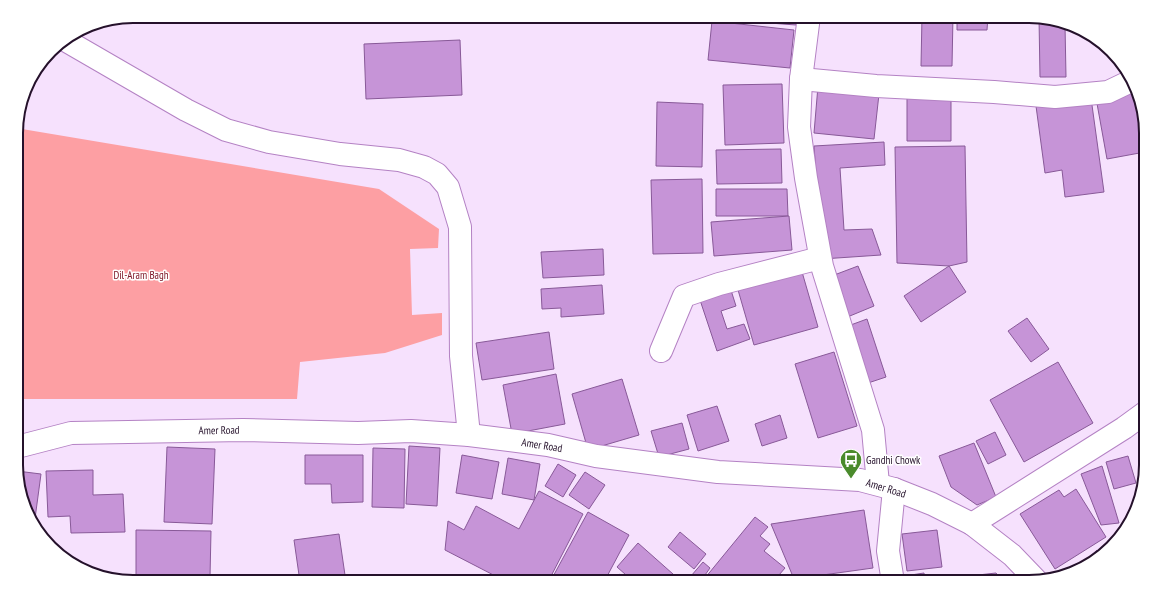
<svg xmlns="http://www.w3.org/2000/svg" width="1162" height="598" viewBox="0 0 1162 598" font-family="'PT Sans Narrow',sans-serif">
<rect width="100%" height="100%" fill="#f6e1fd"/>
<path fill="#fd9fa3" d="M16,128L379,189L439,229L438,248L410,249L412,315L442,313V335L385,353L300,362L297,399H17Z"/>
<g fill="#c694d7" stroke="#885998">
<path d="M756,16H797L796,25L756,22Z"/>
<path d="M922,16H953L952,66H921Z"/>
<path d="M957,16H988L987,30H957Z"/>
<path d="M1039,18L1065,25L1066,77H1040Z"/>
<path d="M712,21L794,30L790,68L708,60Z"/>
<path d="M460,40L462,95L366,99L364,44Z"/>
<path d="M782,84L784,143L725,145L723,85Z"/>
<path d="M818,86L879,94L874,139L814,133Z"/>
<path d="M1135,91L1145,118V152L1107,159L1096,98Z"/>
<path d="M907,97L951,98V141H907Z"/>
<path d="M1091,98L1104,192L1065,197L1062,170L1045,173L1036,106Z"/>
<path d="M657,102L703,104L702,167L656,166Z"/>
<path d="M884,142L885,165L840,168L844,230L872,229L881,255L822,259L814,146Z"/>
<path d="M965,146L967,262L949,266L897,263L895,147Z"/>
<path d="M781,149L782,183L717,184L716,150Z"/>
<path d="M702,179L703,253L653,254L651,180Z"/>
<path d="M716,189H787L788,216H716Z"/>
<path d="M789,216L792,250L714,256L711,222Z"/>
<path d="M603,249L604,275L543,278L541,252Z"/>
<path d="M800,265L818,327L754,345L736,283Z"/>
<path d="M858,266L874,306L845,318L829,277Z"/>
<path d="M949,266L966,292L921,322L904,296Z"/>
<path d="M729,284L736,306L721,311L727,329L744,324L750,339L717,351L698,294Z"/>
<path d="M602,285L604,314L561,317V308L542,309L541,289Z"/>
<path d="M1027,318L1049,349L1031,362L1008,331Z"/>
<path d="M867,319L886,377L868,383L848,326Z"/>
<path d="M549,332L554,369L482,380L476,343Z"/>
<path d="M834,352L857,426L818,438L795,364Z"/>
<path d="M1058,362L1093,423L1024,462L990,400Z"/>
<path d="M556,374L565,424L512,434L503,385Z"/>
<path d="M622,379L639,435L588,450L572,394Z"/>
<path d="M717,406L729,441L698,451L687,415Z"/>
<path d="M780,415L787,438L762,446L755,424Z"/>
<path d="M682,423L689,449L659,457L651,431Z"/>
<path d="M995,432L1006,455L988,464L976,441Z"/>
<path d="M974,443L996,497L977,505L951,487L939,456Z"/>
<path d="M409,446L440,448L437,506L406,504Z"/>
<path d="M167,447L215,449L212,524L164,522Z"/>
<path d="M373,448L405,449L404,508L372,507Z"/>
<path d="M305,455H363V502L332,503L331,484H305Z"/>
<path d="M462,455L499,462L492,499L456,493Z"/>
<path d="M1128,456L1136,483L1114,489L1106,462Z"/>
<path d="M508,458L540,464L534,500L502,494Z"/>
<path d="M558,464L576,475L563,497L545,486Z"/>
<path d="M1102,466L1119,523L1101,525L1081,474Z"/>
<path d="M93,470V495L123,494L125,532L71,533L70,516L48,517L46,471Z"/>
<path d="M17,471L41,474L34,526L17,480Z"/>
<path d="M585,472L605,485L589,509L569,495Z"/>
<path d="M1076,489L1106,537L1055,569L1020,514L1059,490L1064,497Z"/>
<path d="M539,491L583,514L548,582H507L445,550L448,521L464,530L476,506L519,529Z"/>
<path d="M864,510L873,568L794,579L771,524Z"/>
<path d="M588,512L629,535L604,582H550Z"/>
<path d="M755,517L768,527L760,536L770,544L764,551L785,568L773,582H709L705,578Z"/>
<path d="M136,530L211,531L210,577L136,576Z"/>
<path d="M937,530L942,567L907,571L902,534Z"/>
<path d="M680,532L706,554L694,569L668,547Z"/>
<path d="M339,534L346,582H300L294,540Z"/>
<path d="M638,543L682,582H634L617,567Z"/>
<path d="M1097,550L1101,554L1094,562L1078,568Z"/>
<path d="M703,562L710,568L700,582L691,576Z"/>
<path d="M924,573L925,582H899L898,577Z"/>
<path d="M996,573L1004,582H978V575Z"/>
<path d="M619,574L629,582H613Z"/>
<path d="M474,577L484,582H472Z"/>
</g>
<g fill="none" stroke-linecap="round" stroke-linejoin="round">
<g stroke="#b482c4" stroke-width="24">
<g id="minor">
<path d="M809,16L801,79L799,127L806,178L822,266L873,430L878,484"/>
<path d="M65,40L186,110L226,130L269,142L340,154L399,160L424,167L437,174L448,187L460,227L461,356L469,435"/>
<path d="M801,79L876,86L994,92L1055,97L1108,92L1131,81"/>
<path d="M661,351L684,296L719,284L820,258"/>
<path d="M972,524L1124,428L1146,412"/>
<path d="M893,582L888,551L894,489"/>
</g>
</g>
<g stroke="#b482c4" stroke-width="24">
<path id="major" d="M17,447L71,433L243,430L358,433L411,431L469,435L548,445L596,456L718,472L860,480L894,489L932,504L972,524L1012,555L1037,581"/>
</g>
<use href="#minor" stroke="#fff" stroke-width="22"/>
<use href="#major" stroke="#fff" stroke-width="22"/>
</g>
<defs>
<g id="bus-pin" transform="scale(1.15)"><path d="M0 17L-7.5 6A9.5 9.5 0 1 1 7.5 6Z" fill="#4a8a2c" stroke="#fff"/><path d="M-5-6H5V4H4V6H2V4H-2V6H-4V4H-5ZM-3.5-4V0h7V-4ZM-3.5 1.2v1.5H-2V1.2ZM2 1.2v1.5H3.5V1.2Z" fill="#fff"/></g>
</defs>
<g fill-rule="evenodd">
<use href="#bus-pin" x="851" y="460"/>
</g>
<g text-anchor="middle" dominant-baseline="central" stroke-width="3" stroke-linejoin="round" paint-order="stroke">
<g font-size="11" fill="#80192a" stroke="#fff">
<text x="141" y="275">Dil-Aram Bagh</text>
</g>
<g font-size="11" fill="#25112b" stroke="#fff">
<text transform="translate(219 430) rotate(-1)">Amer Road</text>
<text transform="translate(542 445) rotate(9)">Amer Road</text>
<text transform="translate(886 488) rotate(17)">Amer Road</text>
</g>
<g font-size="11" fill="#25112b" stroke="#fff" text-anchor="start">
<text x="866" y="460">Gandhi Chowk</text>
</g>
</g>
<path d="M0 0H1162V598H0ZM133 23H1029A110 110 0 0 1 1139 133V465A110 110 0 0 1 1029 575H133A110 110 0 0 1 23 465V133A110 110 0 0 1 133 23Z" fill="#fff" fill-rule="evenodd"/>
<path fill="none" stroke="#25112b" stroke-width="2" d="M133 23H1029A110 110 0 0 1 1139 133V465A110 110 0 0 1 1029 575H133A110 110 0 0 1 23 465V133A110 110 0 0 1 133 23Z"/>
</svg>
